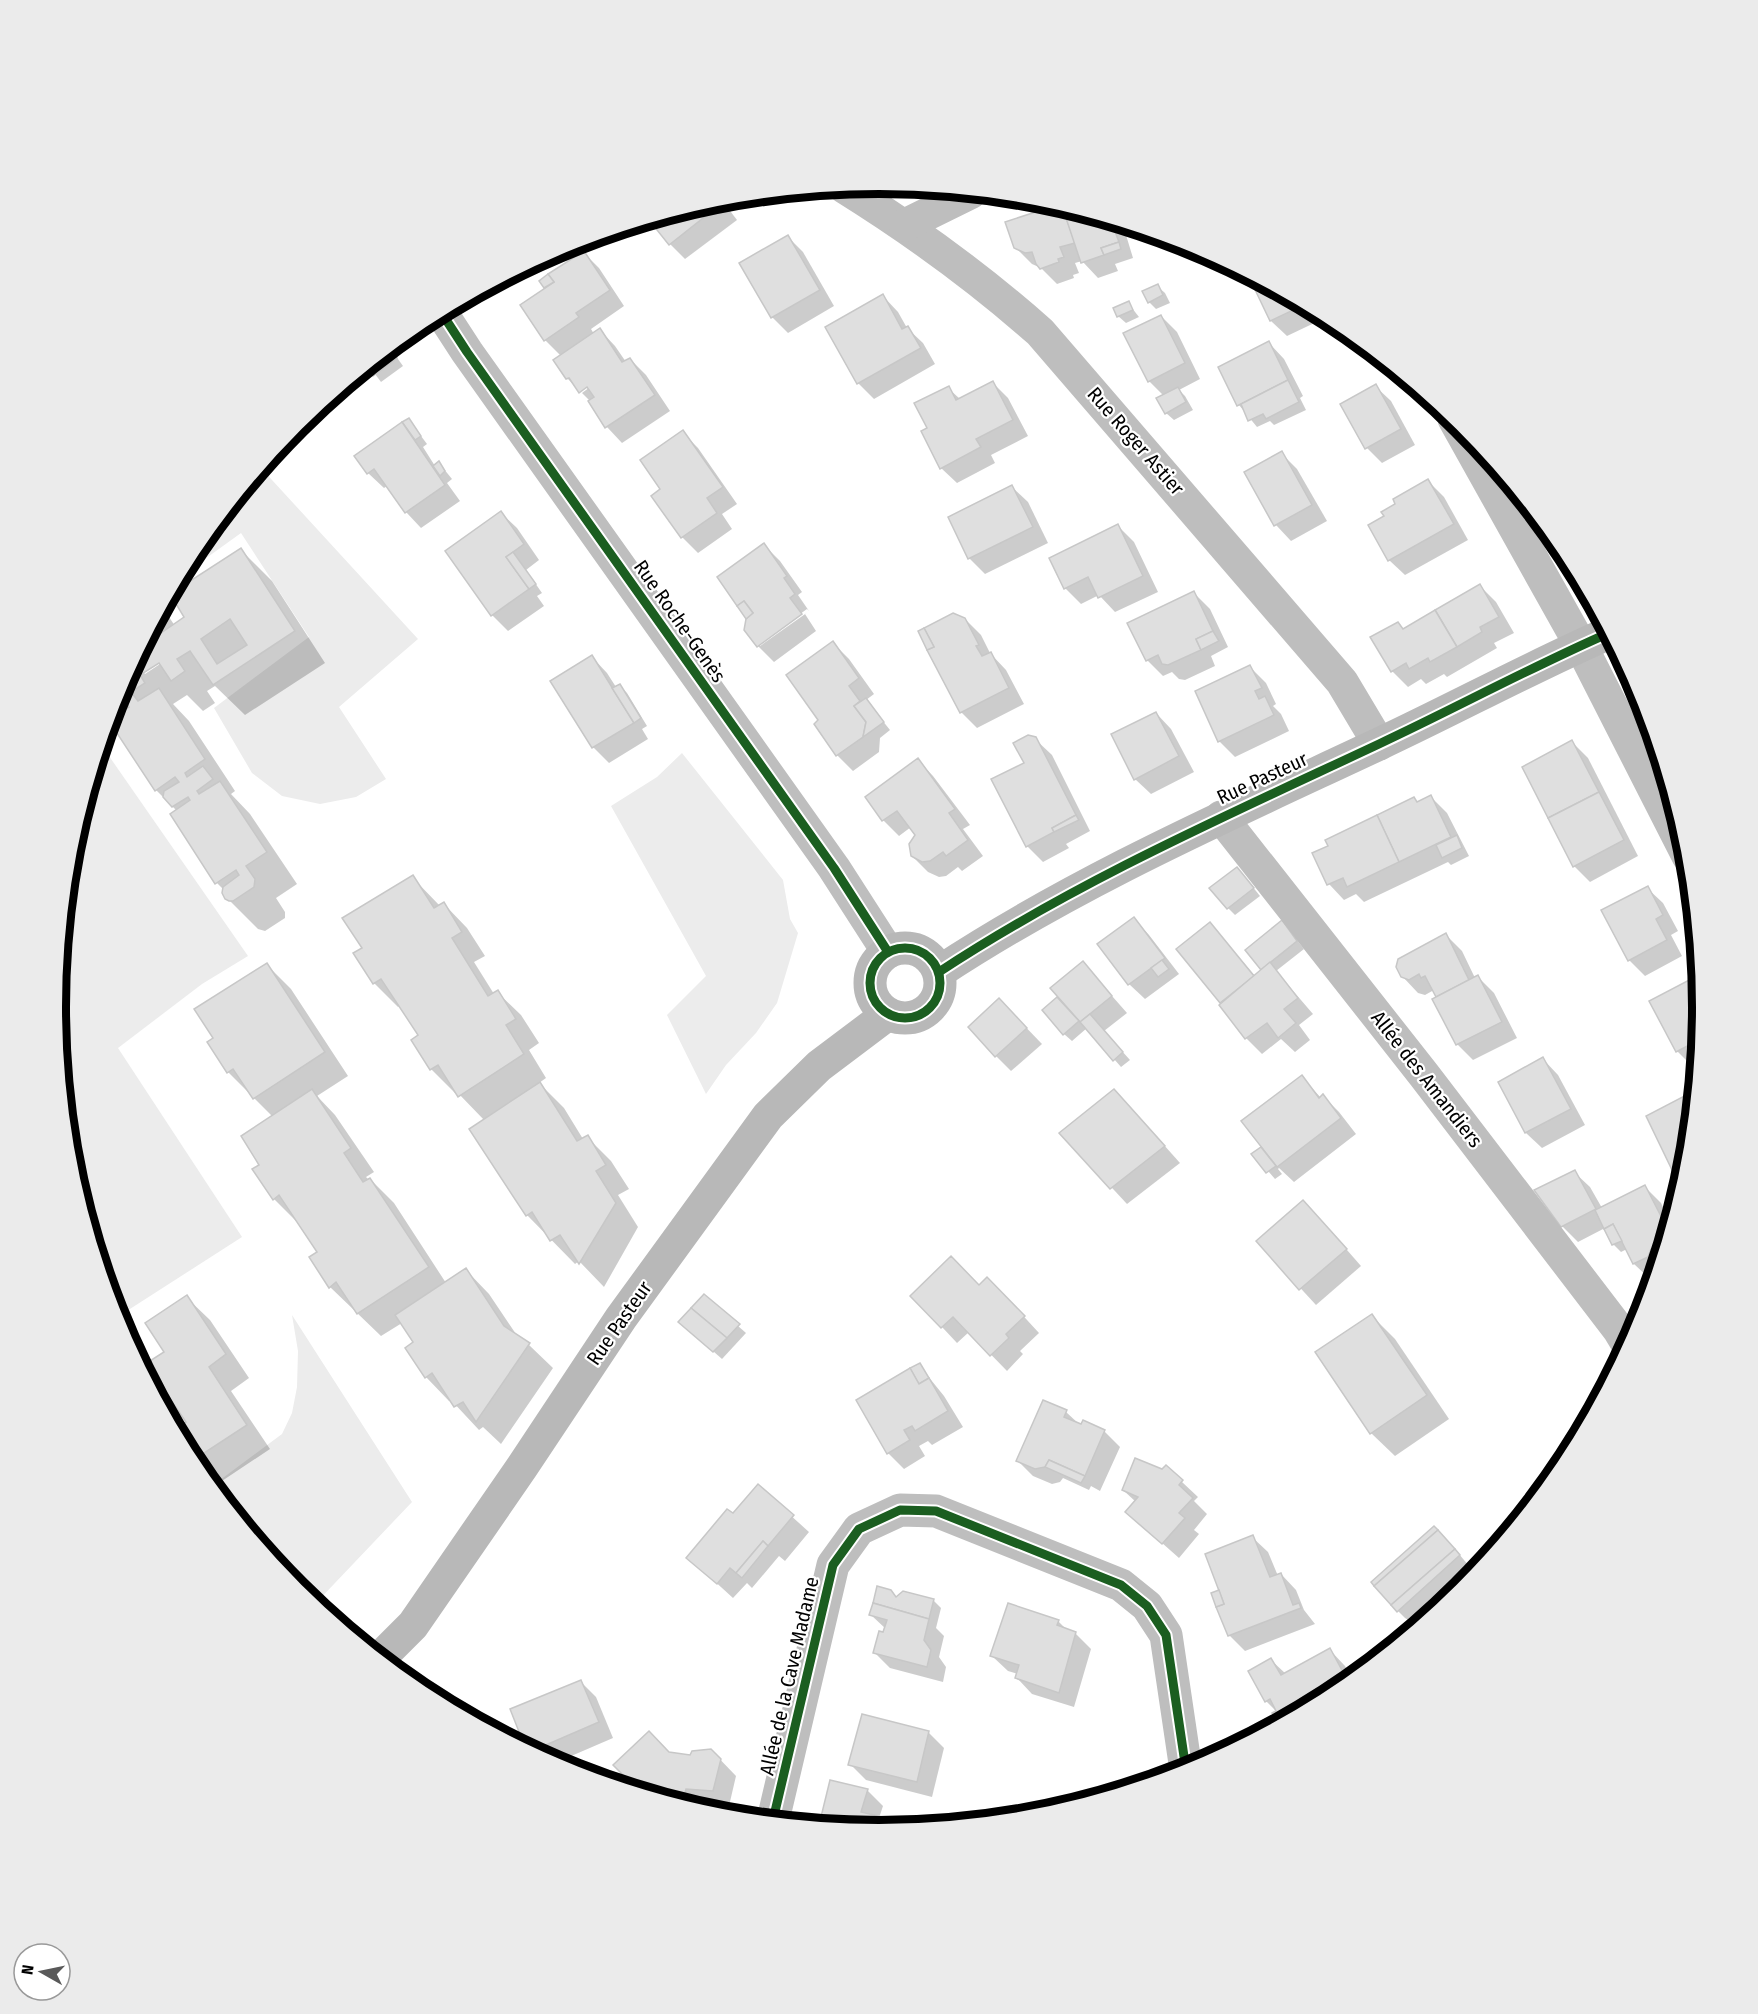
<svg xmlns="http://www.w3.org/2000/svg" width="1758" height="2014" viewBox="0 0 1758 2014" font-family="'Fira Sans Condensed',sans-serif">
<rect width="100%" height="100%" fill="#fff"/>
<g fill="#ececec">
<path d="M261,468L418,639L339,707L386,779L356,797L320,804L282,796L252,773L214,708L309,637L241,533L180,577L194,549Z"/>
<path d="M102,746L248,956L202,984L118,1048L242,1237L119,1316L142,1351L136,1355L118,1322L71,1167L56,1007L71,846Z"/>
<path d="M682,753L783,880L790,919L798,933L777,1003L756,1033L726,1065L706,1094L667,1015L706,976L611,806L657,777Z"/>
<path d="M292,1315L412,1502L315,1604L296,1589L212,1486L282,1434L292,1413L297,1387L298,1351Z"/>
</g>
<g fill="#0003" fill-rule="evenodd">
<path d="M719,199H721L737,220L685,259L670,244Z"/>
<path d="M1059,205L1141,230L1126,235L1133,258L1115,264L1118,271L1098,278L1082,261L1075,263L1079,273L1073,275L1074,278L1057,284L1041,268L1032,264L1016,248L1007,223Z"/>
<path d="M788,237L803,252L834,306L788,333L772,317Z"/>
<path d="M584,253L599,268L624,306L591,329L594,334L600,330L615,346L626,362L630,359L646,375L670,411L622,443L607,427L590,401L567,378L561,356L545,340L522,305L546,288L541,281ZM593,382L594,384L582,393L580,391Z"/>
<path d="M1250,276L1327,317L1287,336L1271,321Z"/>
<path d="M1157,286L1165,293L1170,303L1156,309L1149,302Z"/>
<path d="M883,296L898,312L907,328L923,343L935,364L874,399L858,383Z"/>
<path d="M1128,303L1139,317L1126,323L1118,316Z"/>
<path d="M1161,316L1177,332L1200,379L1179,390L1185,396L1193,410L1174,420L1166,413L1164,396L1149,381Z"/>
<path d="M1269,343L1284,359L1303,396L1300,398L1306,410L1274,425L1270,421L1257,427L1239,405Z"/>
<path d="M390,348L403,366L381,382L369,366Z"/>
<path d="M992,382L1008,398L1028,436L991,455L995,463L957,483L941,468L929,429L948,388L960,399Z"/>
<path d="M1375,386L1391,401L1415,445L1382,463L1367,448Z"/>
<path d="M409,420L427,444L423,447L435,466L439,463L452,479L447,483L460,501L421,528L406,512L387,486L384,488L368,473L356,456Z"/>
<path d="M682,432L698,448L737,504L722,514L732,529L698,553L682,537L662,489Z"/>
<path d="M1281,453L1297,469L1327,521L1291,541L1276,525Z"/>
<path d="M1428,481L1444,497L1468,540L1405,575L1389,560L1386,517Z"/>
<path d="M1012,487L1028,502L1048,543L985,574L969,558L950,517Z"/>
<path d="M501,513L517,528L539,560L526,570L542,593L537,596L544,606L508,631L492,615L447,551Z"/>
<path d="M1118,526L1134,542L1158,592L1115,612L1099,595L1081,604L1065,588Z"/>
<path d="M764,545L780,561L802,592L798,595L809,611L807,609L760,643V646L808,612L805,614L816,631L774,662L758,646Z"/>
<path d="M241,550L272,581L325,663L245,715L215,686L207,691L215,703L203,711L187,695L173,704L189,721L235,791L231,794L250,814L297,884L276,898L285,912V918L265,931L258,929L227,898L224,890L217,883L177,811L156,790L118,732L103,742L118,692L163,608L175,626L186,618ZM164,657L166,660L145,674L143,671Z"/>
<path d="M1480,586L1496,602L1514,633L1494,643L1497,648L1447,677L1444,674L1426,684L1421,679L1408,687L1392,671L1398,623L1404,630Z"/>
<path d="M1194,593L1210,609L1228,647L1211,656L1215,666L1185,680L1179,679L1172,672L1163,676L1147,660Z"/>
<path d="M965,619L981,635L990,653L1006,670L1024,704L977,728L961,712Z"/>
<path d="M833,643L849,659L874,694L866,700L890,730L880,738L879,752L853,771L837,755L820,721Z"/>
<path d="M592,657L607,673L616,687L620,686L627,693L647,726L642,729L648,739L609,763L593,747L553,681Z"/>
<path d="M1250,667L1266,683L1276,704L1273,706L1281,714L1289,731L1235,757L1219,741Z"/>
<path d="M1156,713L1171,729L1194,772L1151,794L1135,779Z"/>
<path d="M1035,739L1052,755L1090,831L1066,844L1069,848L1043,862L1027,846L1026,764Z"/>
<path d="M1572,742L1588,758L1638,856L1590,882L1574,866Z"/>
<path d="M98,758L103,764V773L91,782Z"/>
<path d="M918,760L933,776L970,825L963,829L983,856L962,871L958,867L946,876L939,877L928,872L912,856L917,835L911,827L899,836L883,820Z"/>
<path d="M1431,797L1447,813L1469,856L1451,865L1448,862L1364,902L1356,894L1344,900L1329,884L1418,803Z"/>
<path d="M1244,876L1260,896L1235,915L1228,908Z"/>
<path d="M412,877L440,906L444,904L467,928L485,956L474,962L494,994L497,992L521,1015L539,1043L529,1050L546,1078L539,1083L564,1108L583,1139L587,1137L611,1161L629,1189L618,1195L638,1227L604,1287L579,1261L575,1264L527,1215L485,1121L457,1092L455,1093L431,1069L413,1041L420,1036L400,1005L398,1007L374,983L355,954L364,949Z"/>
<path d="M1647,888L1663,903L1678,931L1671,935L1682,956L1645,976L1629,960Z"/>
<path d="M1134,919L1149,935L1179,974L1145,999L1129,984Z"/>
<path d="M1210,924L1255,976L1263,970L1289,930L1304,949L1276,971L1313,1014L1299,1025L1310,1040L1295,1052L1281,1039L1262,1054L1246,1038L1222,1003L1178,949Z"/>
<path d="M1446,935L1462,951L1475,978L1478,977L1494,993L1517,1038L1473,1060L1457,1044L1434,990L1425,995L1418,993L1402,976Z"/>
<path d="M1083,963L1127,1013L1104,1031L1130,1060L1121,1067L1087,1028L1072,1041L1064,1034L1063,1005Z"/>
<path d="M267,965L291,989L348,1076L317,1096L335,1115L374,1172L366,1177L369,1180L370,1179L394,1203L446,1283L466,1270L489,1294L518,1337L529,1345L553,1368L501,1444L483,1427L479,1430L451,1400L449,1401L426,1377L415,1343L402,1323L381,1336L330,1287L319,1253L297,1222L274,1199L261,1165L273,1117L228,1072L215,1038Z"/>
<path d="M1695,979L1700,984L1702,1007L1697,1065L1693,1067L1677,1051Z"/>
<path d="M1015,1016L1042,1044L1011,1071L996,1056Z"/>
<path d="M1543,1059L1558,1075L1585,1125L1542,1148L1526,1133L1500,1082Z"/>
<path d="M1302,1077L1321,1098L1323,1096L1339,1112L1356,1134L1294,1182L1279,1168L1278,1169L1282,1174L1275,1179L1253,1154L1263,1147Z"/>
<path d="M1694,1093L1687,1168L1683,1180L1674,1171L1648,1117Z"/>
<path d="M1130,1107L1180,1163L1127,1204L1062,1134Z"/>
<path d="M1574,1172L1590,1187L1602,1208L1645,1187L1661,1203L1670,1222L1653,1278L1650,1279L1634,1264L1627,1249L1621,1252L1613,1244L1605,1228L1578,1242L1562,1226Z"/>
<path d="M1319,1218L1361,1266L1316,1305L1258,1242Z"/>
<path d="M979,1287L1003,1294L1039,1333L1020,1351L1023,1354L1007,1371L969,1332L957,1343L942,1327Z"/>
<path d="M704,1296L746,1333L722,1359L688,1329Z"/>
<path d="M186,1297L210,1320L249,1378L231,1391L270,1449L213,1487L194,1464L176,1430L188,1422L163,1396L144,1367L167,1353Z"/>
<path d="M1372,1316L1395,1339L1449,1419L1395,1456L1371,1433Z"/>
<path d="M919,1365L944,1396L963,1427L932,1445L928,1441L919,1446L925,1456L904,1469L888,1453Z"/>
<path d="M1066,1412L1079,1424L1104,1431L1120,1447L1100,1491L1091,1486L1089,1490L1063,1478L1060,1482L1052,1484L1033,1476L1018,1461Z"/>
<path d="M1166,1467L1198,1497L1194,1501L1207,1514L1194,1530L1199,1534L1179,1558L1127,1512L1136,1502L1123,1490L1163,1471Z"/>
<path d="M758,1486L809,1532L785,1561L779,1556L752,1588L747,1583L733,1598L688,1557L733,1515Z"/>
<path d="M1252,1537L1268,1552L1278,1576L1281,1574L1296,1590L1304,1610L1315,1624L1245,1651L1229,1635L1221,1591Z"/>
<path d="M1454,1548L1469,1566L1408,1620L1405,1618L1398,1611Z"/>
<path d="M890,1591L897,1598L933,1600L941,1608L936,1628L944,1636L939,1657L946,1667L943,1682L890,1668L875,1653L886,1629L871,1615Z"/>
<path d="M1058,1621L1067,1630L1075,1633L1091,1649L1074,1707L1032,1694L1017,1678L1018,1674L1008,1671L992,1656Z"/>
<path d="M1330,1650L1345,1666L1352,1679L1336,1692L1279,1723L1274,1714L1277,1712L1266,1701L1271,1660L1286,1674Z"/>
<path d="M580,1681L596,1697L613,1738L555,1763L527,1748Z"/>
<path d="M464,1709L475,1720L459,1712Z"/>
<path d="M928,1732L944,1748L932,1797L866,1780L850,1764Z"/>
<path d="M711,1750L736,1776L729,1806L701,1804L700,1809L641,1791L615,1765L669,1754L691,1757Z"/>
<path d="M867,1790L883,1806L879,1818L913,1827L879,1830L821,1825Z"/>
</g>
<g fill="#dfdfdf" stroke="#c7c7c7" stroke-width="1.5" fill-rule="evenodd">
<path d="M719,199L722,203L669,245L649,220Z"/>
<path d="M1057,205L1062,206L1075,243L1060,247L1064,257L1058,259L1059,262L1040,269L1036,264L1032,252L1025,253L1014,248L1005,222Z"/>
<path d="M1062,206L1111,221L1119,242L1101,248L1104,255L1081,263Z"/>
<path d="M788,235L820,290L771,318L739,263Z"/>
<path d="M1119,242L1121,249L1104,255L1101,248Z"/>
<path d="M584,251L610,290L576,313L579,317L544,341L520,305L554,282L548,274Z"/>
<path d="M548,274L554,282L544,288L539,281Z"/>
<path d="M1248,275L1304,305L1270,321Z"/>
<path d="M1158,284L1163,295L1148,303L1142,291Z"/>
<path d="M883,294L902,329L908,326L921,348L857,384L825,327Z"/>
<path d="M1129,301L1133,310L1117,317L1113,308Z"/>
<path d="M1161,315L1185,363L1148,382L1123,333Z"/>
<path d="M600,328L622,362L630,358L655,395L605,428L588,401L594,397L587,387L579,393L569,378L566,379L553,360Z"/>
<path d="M1269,341L1288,380L1237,406L1218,367Z"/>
<path d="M390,348L397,358L373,376L367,367Z"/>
<path d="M1288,380L1299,402L1266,419L1263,414L1248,421L1241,404Z"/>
<path d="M993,381L1013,420L976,439L981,447L940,469L921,431L927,428L914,403L949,386L956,400Z"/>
<path d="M1376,384L1401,429L1365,449L1340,404Z"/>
<path d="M1178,387L1186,402L1165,414L1156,398Z"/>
<path d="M409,418L421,436L415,440L402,422Z"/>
<path d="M402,422L445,485L405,513L374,469L367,474L354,456Z"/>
<path d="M683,430L723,487L707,498L717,513L681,538L651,496L660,489L640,460Z"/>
<path d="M1282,451L1312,505L1274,526L1244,472Z"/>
<path d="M439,461L445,471L440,476L433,466Z"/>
<path d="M1428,479L1454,524L1388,561L1368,525L1384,516L1381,512L1395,504L1393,499Z"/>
<path d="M1012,485L1033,527L968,559L948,517Z"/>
<path d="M501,511L524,544L506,557L529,589L491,616L445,551Z"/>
<path d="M1118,524L1143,576L1098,598L1088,577L1064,589L1049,558Z"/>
<path d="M1554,537L1564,550L1595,607L1593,608Z"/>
<path d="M764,543L787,576L784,578L795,594L790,598L802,614L757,647L744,630L746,619L753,613L744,601L737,606L717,577Z"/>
<path d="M241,548L295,631L213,685L190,651L177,659L185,671L171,681L159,663L140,675L145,683L131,692L138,701L159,688L205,759L185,773L187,777L203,766L213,779L197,791L199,794L220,781L267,852L246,866L255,879L254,887L233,901H229L225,899L222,893L223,887L239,875L236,870L215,884L170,814L190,800L188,797L172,807L163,797L164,791L179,782L175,777L155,791L109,721L129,707L127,704L112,713L118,692L146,639L148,642L184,617L170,594ZM230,619L247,645L217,664L201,639Z"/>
<path d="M513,552L536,584L529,589L506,557Z"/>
<path d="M1480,584L1499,617L1480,627L1482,632L1457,647L1435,610Z"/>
<path d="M1194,591L1213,631L1196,639L1201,650L1168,665L1162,664L1158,655L1146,661L1127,623Z"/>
<path d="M744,601L753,613L746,619L737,606Z"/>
<path d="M1435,610L1457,647L1430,662L1428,658L1409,669L1406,663L1391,672L1370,637L1398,622L1403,629Z"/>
<path d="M953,613L965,618L979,645L976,646L982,656L991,652L1009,688L960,713L927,650L934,647L924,628Z"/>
<path d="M924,628L934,647L927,650L918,631Z"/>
<path d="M1213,631L1219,641L1201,650L1196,639Z"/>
<path d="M833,641L859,678L849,686L860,701L854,706L866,722L863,737L836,756L814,724L818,720L786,675Z"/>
<path d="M592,655L634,723L592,748L550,681Z"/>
<path d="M1250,665L1262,688L1255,691L1259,699L1265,696L1274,715L1218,742L1195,691Z"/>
<path d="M620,684L641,718L634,723L612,688Z"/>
<path d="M866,698L884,722L863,737L866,722L854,706Z"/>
<path d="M1156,712L1179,756L1134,780L1111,734Z"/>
<path d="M1028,735L1036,737L1076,815L1052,828L1054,832L1026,847L991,779L1024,763L1013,743Z"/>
<path d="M1572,740L1599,792L1548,818L1522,767Z"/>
<path d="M918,758L955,809L949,813L968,840L946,856L943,852L930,861L922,862L911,856L909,844L915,835L897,811L882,821L865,797Z"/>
<path d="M1599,792L1624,840L1573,867L1548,818Z"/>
<path d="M1431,795L1451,837L1399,862L1377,815L1414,797L1417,802Z"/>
<path d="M1076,815L1079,820L1054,832L1052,828Z"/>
<path d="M1377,815L1399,862L1347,887L1343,878L1327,885L1312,853L1328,846L1325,840Z"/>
<path d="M1457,835L1462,848L1442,858L1436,845Z"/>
<path d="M1237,867L1254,888L1227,909L1209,888Z"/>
<path d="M413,875L434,908L444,902L462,932L452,938L488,996L498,990L516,1019L506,1025L524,1054L458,1097L438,1065L430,1070L411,1040L418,1035L381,979L373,984L353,953L362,948L342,918Z"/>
<path d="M1648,886L1663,915L1656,919L1667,940L1628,961L1601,910Z"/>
<path d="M1134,917L1165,958L1128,985L1097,944Z"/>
<path d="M1282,920L1297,941L1261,970L1245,950Z"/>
<path d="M1210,922L1254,976L1220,1003L1176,949Z"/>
<path d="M1446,933L1469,980L1436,997L1425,976L1421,978L1419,974L1409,980L1401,977L1396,967L1398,959Z"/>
<path d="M1162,960L1169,969L1158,977L1151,968Z"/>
<path d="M1083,961L1112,996L1080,1022L1050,988Z"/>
<path d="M1270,962L1298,998L1284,1009L1296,1023L1278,1038L1267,1023L1245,1039L1219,1005Z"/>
<path d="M267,963L325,1052L253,1099L233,1069L227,1073L207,1042L213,1038L194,1009Z"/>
<path d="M1478,975L1502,1022L1456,1045L1432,999Z"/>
<path d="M1695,977L1701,987L1702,1007L1699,1040L1676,1052L1649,1001Z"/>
<path d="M1057,997L1079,1021L1063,1035L1042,1010Z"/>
<path d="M999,998L1027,1028L995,1057L968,1027Z"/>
<path d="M1090,1014L1123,1052L1113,1061L1080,1022Z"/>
<path d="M1543,1057L1571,1109L1525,1133L1498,1082Z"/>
<path d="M1302,1075L1319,1098L1323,1094L1341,1118L1277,1167L1241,1121Z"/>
<path d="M540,1082L577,1141L588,1135L606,1165L596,1171L616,1203L579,1264L560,1235L550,1241L532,1212L526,1216L469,1129Z"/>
<path d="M312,1089L351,1148L344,1153L363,1182L370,1178L429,1267L357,1314L336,1282L329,1288L309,1257L317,1252L279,1195L273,1200L252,1169L259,1165L241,1136Z"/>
<path d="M1114,1089L1165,1146L1110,1189L1059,1133Z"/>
<path d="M1694,1091L1687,1165L1673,1172L1646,1116Z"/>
<path d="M1261,1147L1276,1166L1266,1173L1251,1154Z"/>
<path d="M1575,1170L1596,1209L1561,1227L1534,1190Z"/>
<path d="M1645,1185L1668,1230L1662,1250L1651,1249L1648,1257L1633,1264L1613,1224L1604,1229L1595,1210Z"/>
<path d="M1303,1200L1347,1249L1299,1290L1256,1241Z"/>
<path d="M1613,1224L1622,1241L1612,1245L1604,1229Z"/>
<path d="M951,1256L979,1285L987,1277L1025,1316L1006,1334L1009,1338L990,1356L953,1317L941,1328L910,1296Z"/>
<path d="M466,1268L504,1326L530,1343L476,1422L463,1402L454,1407L432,1373L425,1378L405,1348L413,1342L395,1315Z"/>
<path d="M704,1294L740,1324L727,1338L691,1308Z"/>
<path d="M187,1295L226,1354L209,1367L247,1425L192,1461L175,1429L186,1422L166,1393L162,1397L142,1366L164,1352L145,1323Z"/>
<path d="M691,1308L727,1338L713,1352L678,1322Z"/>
<path d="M1372,1314L1427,1395L1370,1434L1315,1352Z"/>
<path d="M920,1363L929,1378L919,1384L910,1368Z"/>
<path d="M910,1368L919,1384L929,1378L948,1411L915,1431L912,1426L904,1430L910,1440L887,1454L856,1400Z"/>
<path d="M1043,1400L1067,1410L1064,1417L1081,1424L1083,1420L1105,1430L1085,1476L1049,1460L1045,1467L1035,1469L1016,1461Z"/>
<path d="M1135,1458L1162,1469L1166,1465L1183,1480L1179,1485L1193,1498L1179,1513L1185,1518L1162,1544L1125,1512L1138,1497L1122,1490Z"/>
<path d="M1049,1460L1085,1476L1081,1483L1045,1467Z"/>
<path d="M758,1484L794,1515L768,1546L763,1541L736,1573L730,1568L717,1584L686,1558L727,1509L733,1513Z"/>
<path d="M1434,1526L1438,1530L1374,1586L1371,1582Z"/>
<path d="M1438,1530L1455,1549L1391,1605L1374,1586Z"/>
<path d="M1253,1535L1270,1577L1281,1573L1293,1605L1299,1603L1301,1608L1228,1636L1216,1607L1224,1604L1205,1554Z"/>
<path d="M763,1541L768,1546L742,1578L736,1573Z"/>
<path d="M1455,1549L1460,1555L1397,1612L1391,1605Z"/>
<path d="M877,1586L891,1590L896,1597L903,1591L934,1599L929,1619L873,1603Z"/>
<path d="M1219,1590L1224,1604L1216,1607L1211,1593Z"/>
<path d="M873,1603L929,1619L924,1640L931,1650L927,1667L873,1653L879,1631L883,1632L887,1620L869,1615Z"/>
<path d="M1008,1603L1059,1620L1057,1625L1076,1632L1059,1693L1015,1678L1019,1665L990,1656Z"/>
<path d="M1330,1648L1344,1674L1273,1716L1272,1713L1276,1711L1270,1699L1265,1702L1248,1671L1271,1658L1281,1675Z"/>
<path d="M581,1680L599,1722L532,1751L525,1747L510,1709Z"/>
<path d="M1333,1682L1338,1691L1336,1692L1277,1723L1273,1716Z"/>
<path d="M862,1714L929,1731L917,1782L848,1765Z"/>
<path d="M649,1731L669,1752L690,1755L692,1751L711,1749L721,1759L713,1791L686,1789L682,1804L638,1790L613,1765Z"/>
<path d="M830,1780L868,1789L861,1812L912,1824L911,1827L879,1830L819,1825Z"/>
</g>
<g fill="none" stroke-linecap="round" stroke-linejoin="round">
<g stroke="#bebebe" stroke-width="33">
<path d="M844,187C913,230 979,278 1040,332L1342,682L1379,744"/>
<path d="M905,225L970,193"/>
<path d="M441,312L467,352L834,868L888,952"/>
<path d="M1454,419L1581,646L1688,856"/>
<path d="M1221,817L1424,1075L1619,1330L1628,1345"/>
<path d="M773,1820L833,1565L859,1529L900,1510L936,1511L1121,1585L1147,1606L1166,1635L1186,1770"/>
</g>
<g stroke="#b8b8b8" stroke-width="33">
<circle cx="905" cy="983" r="35"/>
<path d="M939,972C1077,881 1230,814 1379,744C1456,708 1531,667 1609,633"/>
<path d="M380,1658L413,1625L522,1467L621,1318L768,1116L819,1066L888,1014"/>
</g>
<g stroke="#fff" stroke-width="13">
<g id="cycleway">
<path d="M441,312L467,352L834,868L888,952"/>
<circle cx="905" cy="983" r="35"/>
<path d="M939,972C1077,881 1230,814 1379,744C1456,708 1531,667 1609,633"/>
<path d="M773,1820L833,1565L859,1529L900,1510L936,1511L1121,1585L1147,1606L1166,1635L1186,1770"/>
</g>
</g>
<use href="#cycleway" stroke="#1b5e20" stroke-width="9"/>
</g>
<g text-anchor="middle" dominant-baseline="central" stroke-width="4.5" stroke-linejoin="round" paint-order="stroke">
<g font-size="20" fill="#000" stroke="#fff">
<text transform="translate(1136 441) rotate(49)">Rue Roger Astier</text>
<text transform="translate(680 621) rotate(55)">Rue Roche-Genès</text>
<text transform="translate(1262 778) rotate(-25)">Rue Pasteur</text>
<text transform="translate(1427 1079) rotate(52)">Allée des Amandiers</text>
<text transform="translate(619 1323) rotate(-55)">Rue Pasteur</text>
<text transform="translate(789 1676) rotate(-77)">Allée de la Cave Madame</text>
</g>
</g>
<path d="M0 0H1758V2014H0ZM66 1007a813 813 0 1 1 1626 0a813 813 0 1 1-1626 0Z" fill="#ebebeb" fill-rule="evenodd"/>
<path fill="none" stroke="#000" stroke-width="8" d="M66 1007a813 813 0 1 1 1626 0a813 813 0 1 1-1626 0Z"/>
<g transform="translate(42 1972) rotate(279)"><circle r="28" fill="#ffffff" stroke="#999999" stroke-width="1.5"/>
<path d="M0-4.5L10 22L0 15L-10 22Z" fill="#595959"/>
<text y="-9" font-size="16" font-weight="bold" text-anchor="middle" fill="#000000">N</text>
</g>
</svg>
